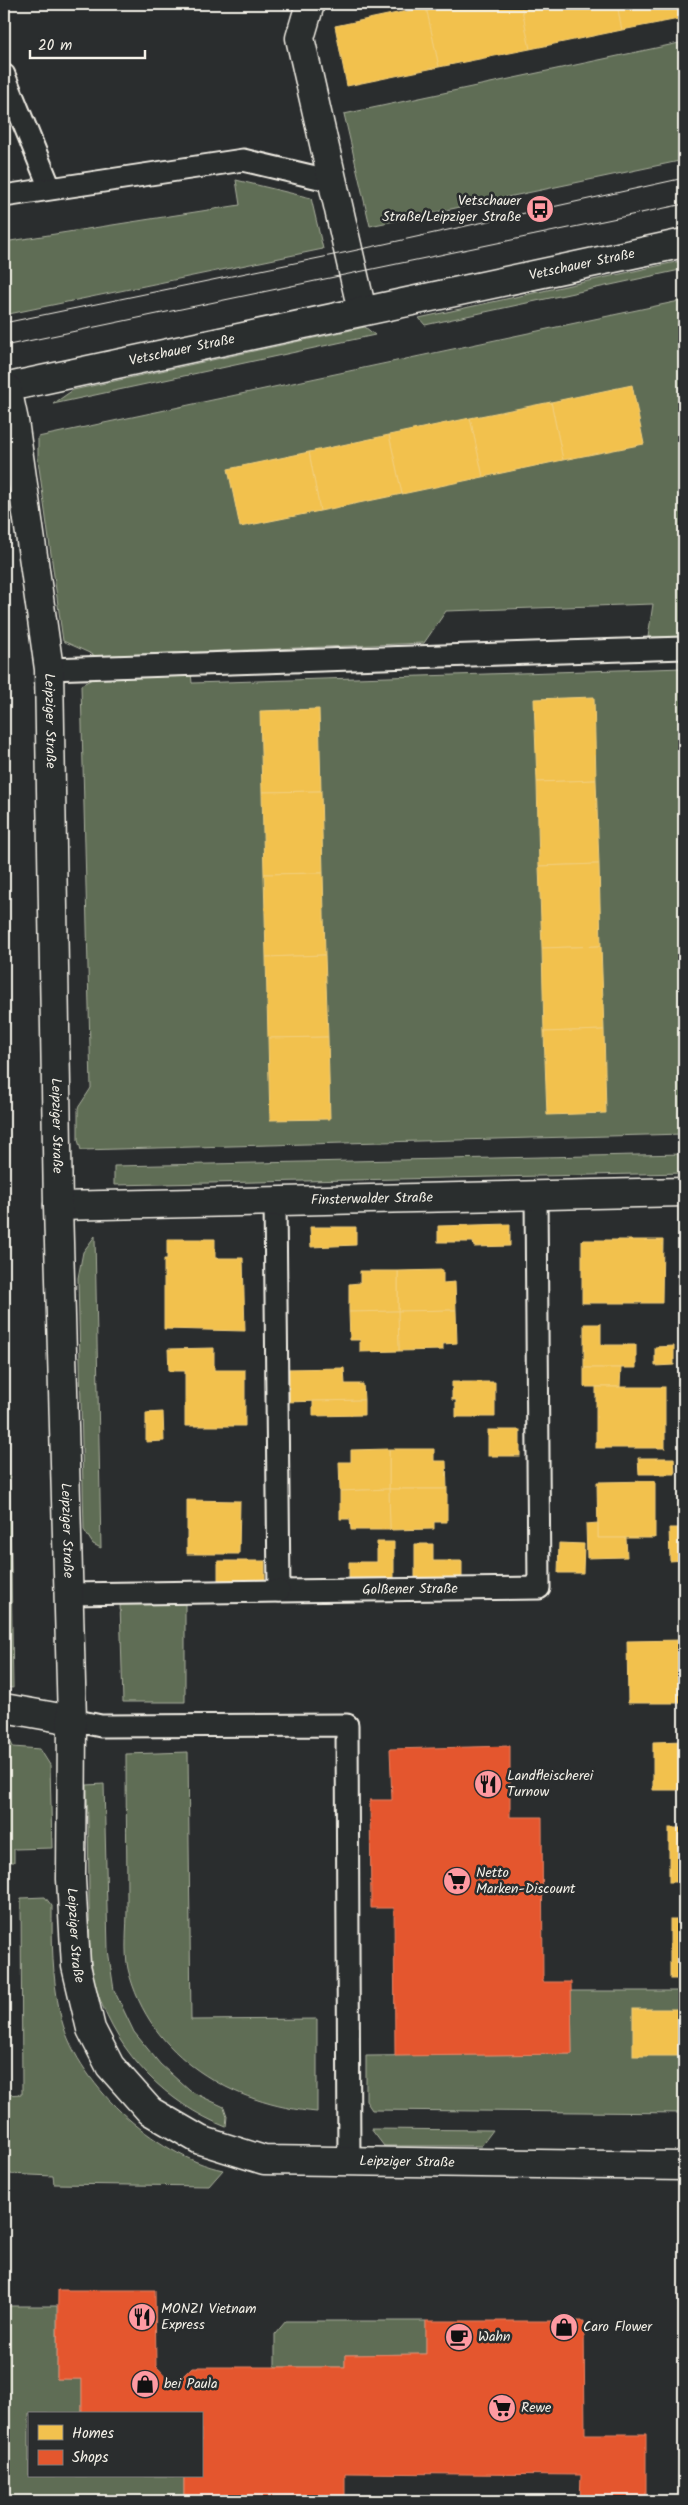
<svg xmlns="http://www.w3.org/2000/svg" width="688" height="2505" viewBox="0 0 688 2505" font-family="Kalam,sans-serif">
<rect width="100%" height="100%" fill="#2a2d2e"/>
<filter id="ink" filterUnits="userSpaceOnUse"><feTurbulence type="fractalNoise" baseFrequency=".02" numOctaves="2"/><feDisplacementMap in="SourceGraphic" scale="10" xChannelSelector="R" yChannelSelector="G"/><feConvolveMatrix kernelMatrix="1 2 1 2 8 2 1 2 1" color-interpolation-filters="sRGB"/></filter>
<g filter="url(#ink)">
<g fill="#5f6d54" stroke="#aaaf9e">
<path d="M684,42V160L370,226L344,114Z"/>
<path d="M236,180L311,198L323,249L4,315V242L240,205Z"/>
<path d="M680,261V270L425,325L419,318Z"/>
<path d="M684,300V636L648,637L653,604L446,611L424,643L96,656L63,641L38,460V437Z"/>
<path d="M365,327L375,335L53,404L73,390Z"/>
<path d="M684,668V1134L81,1150L78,1140V1108L91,1088L81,685L98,676L191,673L192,683Z"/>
<path d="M4,1137L13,1688L4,1687Z"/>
<path d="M684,1154V1173L114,1185V1166Z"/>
<path d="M95,1236L101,1548L93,1544L84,1530L78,1278L83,1252Z"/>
<path d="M185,1602V1702H123L120,1603Z"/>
<path d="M4,1725L13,1747L40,1749L50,1765L52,1848L14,1849V1862H4Z"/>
<path d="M188,1752L191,2020L317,2019V2112C233,2105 149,2057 128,1969C124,1951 127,1928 127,1909C127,1857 126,1805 126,1754Z"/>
<path d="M104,1784L108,1950L114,1990L134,2032L160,2064L190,2091L224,2107L227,2116L226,2127C166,2103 119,2055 98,1994C88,1965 90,1933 89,1903C89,1864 88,1824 87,1785Z"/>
<path d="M45,1897L52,1906C52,1942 52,1977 60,2013C74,2082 155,2156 223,2170L209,2186L54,2184L53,2176L8,2174L6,2095L22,2094L21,1898Z"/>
<path d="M571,1991H684V2113L372,2110L366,2101V2056L572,2054Z"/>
<path d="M371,2129L493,2130L481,2146H384Z"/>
<path d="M4,2306H57V2379H82V2414H29V2476H184V2501H4Z"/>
<path d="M286,2321H426V2354L345,2355V2367H275V2334Z"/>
</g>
<g fill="#f2c14e" stroke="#f3cf7c">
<path d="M444,4H521L530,49L439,67L426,7Z"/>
<path d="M521,4H617L622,30L530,49Z"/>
<path d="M617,4H684V18L622,30Z"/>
<path d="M426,7L439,67L347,86L335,26Z"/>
<path d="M632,385L644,444L563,460L551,402Z"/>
<path d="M551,402L563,460L483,477L470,418Z"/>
<path d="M470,418L483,477L402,494L389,435Z"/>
<path d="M389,435L402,494L320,511L309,452Z"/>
<path d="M309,452L320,511L240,527L228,469Z"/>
<path d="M594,697L596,780L537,782L534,699Z"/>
<path d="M319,709L321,791L262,792L260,711Z"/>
<path d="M596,780L599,864L539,866L537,782Z"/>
<path d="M321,791L323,873L264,874L262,792Z"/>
<path d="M599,864L601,946L542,948L539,866Z"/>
<path d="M323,873L325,955L266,957L264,874Z"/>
<path d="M601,946L604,1030L544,1032L542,948Z"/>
<path d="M325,955L328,1037L268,1038L266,957Z"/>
<path d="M604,1030L606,1113L547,1115L544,1032Z"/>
<path d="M328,1037L330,1119L270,1120L268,1038Z"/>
<path d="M510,1224V1246L474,1247L473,1242H438V1226Z"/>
<path d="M310,1227H356V1245L311,1247Z"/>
<path d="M167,1239H215V1258H243L245,1331L164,1329V1259H167Z"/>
<path d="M582,1240H663L662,1303H582Z"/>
<path d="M443,1270V1283L455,1282L456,1310L398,1311V1271Z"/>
<path d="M360,1271H398V1311L349,1312V1284L360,1283Z"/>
<path d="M456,1310L457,1343L443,1344V1350L399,1351L398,1311Z"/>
<path d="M398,1311L399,1351L360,1352V1340H350L349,1312Z"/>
<path d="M584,1324H601V1345H636V1368H584Z"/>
<path d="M674,1346V1365L655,1366V1347Z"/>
<path d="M214,1348V1370H245V1426H185V1371H169L168,1349Z"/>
<path d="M344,1368L345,1384H363L364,1400L284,1402V1369Z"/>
<path d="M584,1368H621L620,1387H584Z"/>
<path d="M452,1382H495V1417H456V1400H452Z"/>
<rect x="596" y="1387" width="69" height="61"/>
<path d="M364,1400V1415L313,1416V1401Z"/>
<path d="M163,1412L164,1441L146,1442V1413Z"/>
<rect x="488" y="1430" width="32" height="26"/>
<path d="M389,1449H434V1461H446L447,1489H389Z"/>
<path d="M389,1449V1489L340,1491L339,1462H351V1450Z"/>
<path d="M638,1458H674L675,1474H639Z"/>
<path d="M655,1481V1538H598L597,1482Z"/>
<path d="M389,1489H447V1522H434V1529L390,1530Z"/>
<path d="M389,1489L390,1530H351L350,1519H340V1491Z"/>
<path d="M187,1500L240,1501L239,1554H187Z"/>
<path d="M598,1523V1538H626L627,1557L587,1558L586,1524Z"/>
<path d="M669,1528H684V1560L670,1561Z"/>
<path d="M377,1542H394V1579H349V1562H377Z"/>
<path d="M559,1543L584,1544L583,1573H558Z"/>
<path d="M415,1544H433V1561H462V1579H415Z"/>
<rect x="218" y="1561" width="47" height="21"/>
<path d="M684,1640V1703H628L627,1641Z"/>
<path d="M684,1741V1790H653V1742Z"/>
<rect x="669" y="1828" width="15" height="54"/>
<rect x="670" y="1919" width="14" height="60"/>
<rect x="633" y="2009" width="51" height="47"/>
</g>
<g fill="#e4572e" stroke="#e98566">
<path d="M510,1746V1817H542L543,1982H571L572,2054L395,2056L394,1908H371L370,1800H392L390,1749Z"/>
<path d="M58,2290H155L156,2366L174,2385L192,2367H345V2355L426,2354V2321H584L585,2434H646V2501H580L581,2475L345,2473V2501H184V2476H201V2414H82V2379H57Z"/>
</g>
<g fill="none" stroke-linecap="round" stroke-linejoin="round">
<g stroke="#f4f1e8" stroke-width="25">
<g id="lane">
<path d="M4,75L50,188"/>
<path d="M4,196L243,160L332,181"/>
<path d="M49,669L684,648"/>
<path id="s1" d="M275,1201L279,1591L539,1588L536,1195"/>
<path d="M68,1594L279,1591"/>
<path d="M72,1720L101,1726L347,1725L349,2162"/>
</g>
</g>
<g stroke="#f4f1e8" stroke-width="31">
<g id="street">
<path d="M310,4L300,38L362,311"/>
<path id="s2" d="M58,1206L684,1192"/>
<path d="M4,1708L72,1720"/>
</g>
</g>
<g stroke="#f4f1e8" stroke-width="31">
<g id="secondary">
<path id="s3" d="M4,388L684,243"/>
<path id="s4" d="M7,388L14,421L49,669L58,1206L72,1720L71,1879L76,1966L91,2029L110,2066L150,2111L200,2140L264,2160L684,2166"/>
</g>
</g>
<use href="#lane" stroke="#2a2d2e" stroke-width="21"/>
<use href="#street" stroke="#2a2d2e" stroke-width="28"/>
<use href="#secondary" stroke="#2a2d2e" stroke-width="28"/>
<g stroke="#f4f1e8" stroke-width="1">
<path d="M4,323L348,252L684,178"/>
<path d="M4,346L684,204"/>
</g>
</g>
</g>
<defs>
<g id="bus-disc" transform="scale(1.4375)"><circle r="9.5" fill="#ff9aa2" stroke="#2a2d2e"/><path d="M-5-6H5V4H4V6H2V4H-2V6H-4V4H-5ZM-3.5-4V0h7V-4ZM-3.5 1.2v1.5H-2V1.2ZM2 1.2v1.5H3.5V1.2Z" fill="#111"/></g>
<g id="restaurant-disc" transform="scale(1.4375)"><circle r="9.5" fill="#ff9aa2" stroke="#2a2d2e"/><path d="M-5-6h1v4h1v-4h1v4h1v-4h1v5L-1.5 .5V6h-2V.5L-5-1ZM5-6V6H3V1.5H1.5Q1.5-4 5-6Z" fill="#111"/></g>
<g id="supermarket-disc" transform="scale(1.4375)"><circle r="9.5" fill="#ff9aa2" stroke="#2a2d2e"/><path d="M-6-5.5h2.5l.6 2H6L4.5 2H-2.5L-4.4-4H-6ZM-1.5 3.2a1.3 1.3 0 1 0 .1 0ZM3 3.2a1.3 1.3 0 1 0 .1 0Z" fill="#111"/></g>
<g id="shop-disc" transform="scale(1.4375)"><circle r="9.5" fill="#ff9aa2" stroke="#2a2d2e"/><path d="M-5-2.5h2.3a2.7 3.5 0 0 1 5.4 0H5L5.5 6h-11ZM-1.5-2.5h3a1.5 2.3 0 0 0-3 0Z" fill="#111"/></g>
<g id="cafe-disc" transform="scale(1.4375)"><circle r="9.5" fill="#ff9aa2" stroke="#2a2d2e"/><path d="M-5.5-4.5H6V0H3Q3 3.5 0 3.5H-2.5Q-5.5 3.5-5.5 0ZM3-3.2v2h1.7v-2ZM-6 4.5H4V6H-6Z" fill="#111"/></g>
</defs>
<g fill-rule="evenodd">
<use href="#bus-disc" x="540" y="209"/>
<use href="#restaurant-disc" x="488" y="1784"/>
<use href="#supermarket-disc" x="457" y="1881"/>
<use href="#restaurant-disc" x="142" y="2317"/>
<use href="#shop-disc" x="564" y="2327"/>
<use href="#cafe-disc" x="459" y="2337"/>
<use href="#shop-disc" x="145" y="2384"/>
<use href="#supermarket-disc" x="502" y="2408"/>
</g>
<g text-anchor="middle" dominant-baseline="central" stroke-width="5" stroke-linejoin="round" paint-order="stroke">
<g font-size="14" fill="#f4f1e8" stroke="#2a2d2e" text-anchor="start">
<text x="521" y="201" text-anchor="end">Vetschauer<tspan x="521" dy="16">Straße/Leipziger Straße</tspan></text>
<text x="507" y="1776">Landfleischerei<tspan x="507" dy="16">Turnow</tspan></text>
<text x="476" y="1873">Netto<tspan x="476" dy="16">Marken-Discount</tspan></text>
<text x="161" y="2309">MONZI Vietnam<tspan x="161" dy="16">Express</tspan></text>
<text x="583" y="2327">Caro Flower</text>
<text x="478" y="2337">Wahn</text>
<text x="164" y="2384">bei Paula</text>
<text x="521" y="2408">Rewe</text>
</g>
<g font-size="14" fill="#f4f1e8" stroke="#2a2d2e">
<text stroke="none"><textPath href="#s3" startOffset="591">Vetschauer Straße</textPath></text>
<text stroke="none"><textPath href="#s3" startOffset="182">Vetschauer Straße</textPath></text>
<text stroke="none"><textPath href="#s4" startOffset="336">Leipziger Straße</textPath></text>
<text stroke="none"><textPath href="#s4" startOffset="741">Leipziger Straße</textPath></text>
<text stroke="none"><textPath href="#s2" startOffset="314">Finsterwalder Straße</textPath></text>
<text stroke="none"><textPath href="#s4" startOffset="1146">Leipziger Straße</textPath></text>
<text stroke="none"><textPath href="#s1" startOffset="521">Golßener Straße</textPath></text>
<text stroke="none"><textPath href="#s4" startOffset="1551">Leipziger Straße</textPath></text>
<text stroke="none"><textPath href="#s4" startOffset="2016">Leipziger Straße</textPath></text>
</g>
</g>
<rect width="688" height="2505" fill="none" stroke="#2a2d2e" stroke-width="20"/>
<rect x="10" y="10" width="668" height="2485" fill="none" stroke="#f4f1e8" stroke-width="2" filter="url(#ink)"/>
<rect x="28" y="2412" width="175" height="65" fill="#2a2d2e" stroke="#7b7b78"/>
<rect x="38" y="2425" width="25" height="15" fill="#f2c14e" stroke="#7b7b78"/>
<text x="72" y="2438" font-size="15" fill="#f4f1e8">Homes</text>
<rect x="38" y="2450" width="25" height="15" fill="#e4572e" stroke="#7b7b78"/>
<text x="72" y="2462" font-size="15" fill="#f4f1e8">Shops</text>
<path d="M30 50v8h115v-8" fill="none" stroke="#f4f1e8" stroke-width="2.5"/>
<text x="38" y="50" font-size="15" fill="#f4f1e8" stroke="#2a2d2e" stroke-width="4" paint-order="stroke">20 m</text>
</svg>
